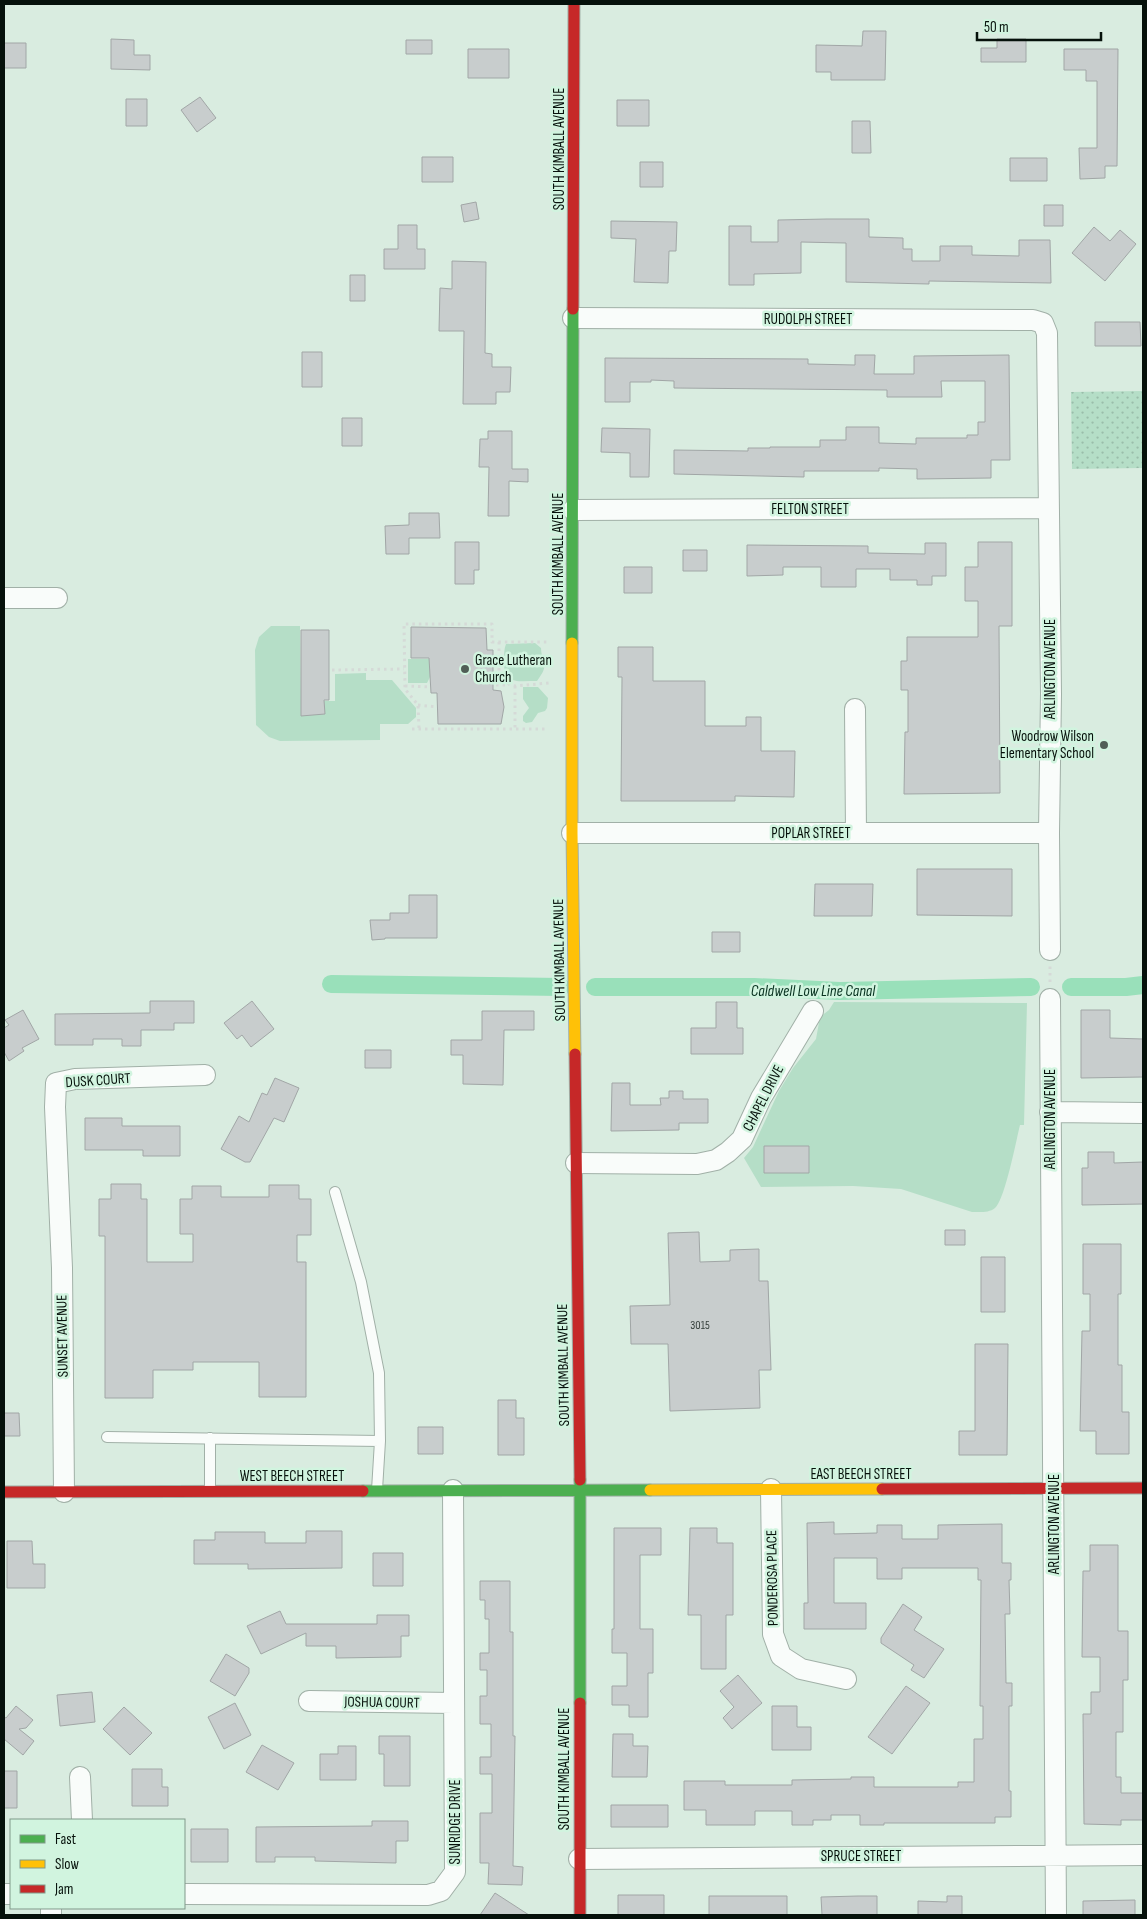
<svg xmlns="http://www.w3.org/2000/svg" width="1147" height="1919" viewBox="0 0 1147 1919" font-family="'Sofia Sans Condensed',sans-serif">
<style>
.grass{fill:#b5dec7}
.park{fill:url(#park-dots)}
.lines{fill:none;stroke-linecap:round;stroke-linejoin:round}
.canal{stroke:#99e0ba;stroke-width:18}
.building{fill:#c8cdcd;stroke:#a1a6a6}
.lane-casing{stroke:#a1b0a7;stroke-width:12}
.street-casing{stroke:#a1b0a7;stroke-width:22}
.fast-casing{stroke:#a1b0a7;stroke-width:13}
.slow-casing{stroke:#a1b0a7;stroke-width:13}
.jam-casing{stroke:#a1b0a7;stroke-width:13}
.path{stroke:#d5dad7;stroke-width:3;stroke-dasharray:2.5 4;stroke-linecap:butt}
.lane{stroke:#f9fcfa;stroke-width:10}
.street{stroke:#f9fcfa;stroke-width:20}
.fast{stroke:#4caf50;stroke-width:11}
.slow{stroke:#ffc107;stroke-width:11}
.jam{stroke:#c62828;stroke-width:11}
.poi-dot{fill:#505e56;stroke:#d1f4df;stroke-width:2}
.labels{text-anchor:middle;stroke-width:5;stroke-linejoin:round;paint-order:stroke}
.number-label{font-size:12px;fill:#36403c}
.street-label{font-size:15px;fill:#06110b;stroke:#d1f4df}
.poi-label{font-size:15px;fill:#06110b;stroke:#d1f4df;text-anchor:start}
.water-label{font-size:16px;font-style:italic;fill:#07311f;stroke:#d1f4df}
</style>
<defs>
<pattern id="park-dots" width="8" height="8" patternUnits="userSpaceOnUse" patternTransform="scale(1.25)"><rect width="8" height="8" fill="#b5dec7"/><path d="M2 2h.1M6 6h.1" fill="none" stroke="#9abdaa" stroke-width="1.8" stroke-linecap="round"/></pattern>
</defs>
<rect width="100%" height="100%" fill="#d9ece0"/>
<!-- grass -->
<path class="grass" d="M271,626H300L301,701H335V674L366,673V680H392L416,708V717L408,724H380V740L280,741L269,737L256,725L255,650L259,637Z
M535,643L541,648C542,667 550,663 537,681C518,681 503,685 504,660C504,654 504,649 506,644Z
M408,659H430L435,677H430L427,683H408Z
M523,687H538L548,698L547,708L545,711L538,713L532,722L526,723L523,721V716L529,708L523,699Z
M834,1002L1027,1003L1024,1125H1020C1016,1141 1005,1199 995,1208C989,1213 980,1212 972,1212L901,1189L853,1186L761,1187L744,1158L753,1147L779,1091L793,1068L816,1039L820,1017L829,1010Z"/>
<!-- park -->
<path class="park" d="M1143,391V468L1072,469L1071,392Z"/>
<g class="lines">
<!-- canal -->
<path class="canal" d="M331,984L561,987
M595,987H754L840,991L1031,987
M1071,987H1126L1143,985"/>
</g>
<!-- building -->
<path class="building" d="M863,31H886L885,80H831V72H816V45L862,46Z
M111,39L134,40V55H150V70L111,69Z
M997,39H1026V62H981V48H997Z
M406,40H432V54H406Z
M4,43H26V68H4Z
M468,49H509V78H468Z
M1064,49H1118L1117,166H1105V178L1080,179L1079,148H1097V81H1086V70H1064Z
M200,97L216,118L197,132L181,110Z
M126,99H147V126H126Z
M617,100H649V126H617Z
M852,121H870L871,153H852Z
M422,157H453V182H422Z
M1010,158H1047V181H1010Z
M640,162H663V187H640Z
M476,202L479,219L464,222L461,205Z
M1044,205H1063V226H1044Z
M827,219H869V237L903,238V249H912V261H940V246H972V255L1019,256V240H1050L1051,283L929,281V284L846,282V243L801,242V273L754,274V285H729V226H751V242H778V220Z
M611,221L677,222L676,251H669L668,283L634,282L636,239L611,238Z
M398,225H417V249H425V269H384V249H398Z
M1094,227L1110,241L1120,230L1136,244L1105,281L1072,253Z
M452,261L486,262L485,353L492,354V367H511L510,392H496V404H463L464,331H439L440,288L452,289Z
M350,275H365V301H350Z
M1095,322H1140L1141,346H1095Z
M302,352H322V387H302Z
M855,355H875L874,374H914V356L1009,355L1010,460H991V478L917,479V469L879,468V471H804V477L674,474V450L748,451V448H770V447H820V440H846V427H879V443L916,444V438H967V435H978V422H985V381H941L942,397H887V390L674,388V381L651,380V382H630V402H605V358L808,359V364L855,365Z
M342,418H362V446H342Z
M602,428L650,429L649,477H630V453L601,452Z
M488,431H512V469H528V482L509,481V516H488L489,467H479L480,439H488Z
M409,513H439L440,538H409V554H386L385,526L409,525Z
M455,542H479V570H474V584H455Z
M978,542H1012V626H999L1000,793L904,794L905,732H908V690H901V661H907V637H978V601H965V567H978Z
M925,543H946V576H932V585H917V580H890V569H856V587H821V567H783V575L747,576V545L868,546V553L925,554Z
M683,550H707V571H683Z
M624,567H652V593H624Z
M411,627L486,628L487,650H493V690L501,691L504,707L501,724H438L437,693H431L429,658H411Z
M301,630H329V700H324L325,714L301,716Z
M618,647H653V681H705V726H746V717H761V751H795L794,797L735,796V801H621L622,677H618Z
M917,869H1012V916L917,915Z
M815,884H873L872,916H814Z
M409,895H437V938H385V939L372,940L370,920H390V913H409Z
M712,932H740V952H712Z
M150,1001H194V1023H174V1030H141V1046H122V1039H93V1045H55V1014L150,1013Z
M252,1001L274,1029L251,1047L242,1035L237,1039L224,1023Z
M716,1002H737V1028H743V1054H691V1028H716Z
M23,1010L39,1039L22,1048L24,1051L9,1061L4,1052V1028L9,1025L5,1020Z
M1081,1010H1110V1038L1143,1039V1077L1081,1078Z
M482,1011H534V1030H504L503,1085L463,1084V1055H451V1040H482Z
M365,1050H391V1068H365Z
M275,1078L299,1088L284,1122L274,1118L250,1162H245L221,1149L239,1116L249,1122L262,1093L267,1095Z
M612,1083H630V1105H661L660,1098H669V1091H683V1099H708V1123H679V1130L611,1131Z
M85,1118H122V1126H180V1156H143V1150H85Z
M764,1146H809V1173H764Z
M1088,1152H1114V1163L1143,1162V1204L1082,1205V1168H1088Z
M111,1184H141V1199H147V1262H193V1234H180V1199H192V1186H221V1197H269V1185H299V1199H311V1235H297V1262H306V1397H259V1362H193V1370H153V1398H105V1236H99V1199H111Z
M945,1230H965V1245H945Z
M699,1232L700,1262L730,1261V1250L759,1249V1281H768L771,1370H759L760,1408L670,1411L668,1344H631L630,1306L670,1305L668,1233Z
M1083,1244H1121V1294H1118V1365H1122V1412H1129V1454H1096V1431H1080L1082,1331H1090V1294H1083Z
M981,1257H1005V1312H981Z
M975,1344H1008L1007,1455H959V1431H975Z
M498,1400H516V1418H524V1455H498Z
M4,1413H19L20,1436H4Z
M418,1427H443V1454H418Z
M834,1522V1534L877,1533V1525H902V1539H938V1525L1002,1524V1563H1011V1580H1009L1010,1614H1005L1006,1683H1012V1706H1009V1791H1011V1817H995V1823H884V1825H860V1815H831V1820H813V1825H792V1811H755V1825H706V1810H684V1781H725V1785H792V1780L851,1779V1777H874V1787H958V1782H974V1739H983V1706H980L981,1580H978V1568H902V1579H877V1558H834V1603H866V1629H804V1603H808L807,1523Z
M614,1528H661V1555H640V1629H653V1673H648V1717H629V1705H612V1686H627V1653H612V1629H614Z
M690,1528H717V1543H733V1615H726V1669H701V1615H688Z
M306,1531H342V1568L248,1569V1564H194V1540H215V1532H265V1543H306Z
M7,1541H32L33,1564H45V1588H7Z
M1090,1545H1118V1631H1128V1680H1123V1732H1116V1777H1121V1793H1143V1820H1121V1825L1084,1824L1083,1714H1091V1692H1100V1657H1082L1083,1571H1090Z
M373,1553H403V1586H373Z
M480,1581H510V1632H513V1736H515L513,1866L523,1867L522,1885L488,1884L489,1863H480V1813H492V1774H480V1757H491V1724H480V1696H487V1670H480V1653H489V1619H485V1600H480Z
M903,1604L922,1617L914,1630L944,1649L924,1678L911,1670L914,1665L881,1643V1638Z
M280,1611L286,1624H377V1615H409V1636H401V1657L336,1658V1646H306V1633L261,1654L247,1626Z
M226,1654L249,1668V1673L235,1696L210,1681Z
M738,1675L762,1703L732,1729L723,1718L734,1707L720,1691Z
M906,1686L930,1703L892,1754L868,1737Z
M92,1692L95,1722L60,1726L57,1695Z
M235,1703L251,1735L224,1749L208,1717Z
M16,1706L33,1720L26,1728L19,1729L34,1741L23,1755L4,1739V1717L6,1718Z
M772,1706H797V1727H811V1750H772Z
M124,1707L152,1733L130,1755L103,1729Z
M613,1734H633V1746H648L647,1777H612Z
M379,1736H410V1786H384V1754H379Z
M262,1745L294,1763L278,1790L246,1772Z
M338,1746H356V1780H320V1754H338Z
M132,1769H162V1787H168V1806H132Z
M4,1771H17V1808H4Z
M611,1805H668V1827H611Z
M372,1821H408V1841H396V1863L315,1861V1857H275V1862H256V1827L372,1826Z
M191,1829H228V1862H191Z
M495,1893L529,1915H480Z
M618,1895H664V1915H618Z
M709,1896H787V1915H709Z
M858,1896H877V1915H822L821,1897Z
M947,1896H962V1915H918V1901L947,1902Z
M1135,1900V1915H1083V1901Z"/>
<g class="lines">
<!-- lane casing -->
<g class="lane-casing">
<path id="lane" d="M335,1192L361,1282L379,1373L380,1441L377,1490
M107,1437L380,1441
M210,1438V1490"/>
</g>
<!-- street casing -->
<g class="street-casing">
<path id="street" d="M573,318L1033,320L1043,323L1047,333L1051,694L1049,833L1050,950
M573,510L1048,508
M4,598H57
M855,709L856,833
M572,833H1049
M1050,999L1056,1915
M1050,1112L1143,1113
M576,1163L697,1164L716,1160L728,1152L742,1139L761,1098L813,1011
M771,1489L773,1634L781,1656L801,1669L846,1679
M64,1492L62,1268L55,1107L56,1083L75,1079L205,1075
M309,1701L454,1703
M80,1777L82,1820
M579,1859L1143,1855
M4,1894H11
M184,1894L428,1895L441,1891L455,1872L453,1490
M51,1908V1915"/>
</g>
<!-- fast casing -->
<g class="fast-casing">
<path id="fast" d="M572,643L573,309
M580,1480V1703
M363,1491L650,1490"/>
</g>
<!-- slow casing -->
<g class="slow-casing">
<path id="slow" d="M572,643V833L575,1054
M650,1490L882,1489"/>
</g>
<!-- jam casing -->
<g class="jam-casing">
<path id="jam" d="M573,309L574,4
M575,1054L580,1480
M882,1489L1143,1488
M4,1492L363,1491
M580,1703V1915"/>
</g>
<!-- path -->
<path class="path" d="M499,642V676L510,685L515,686L549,683
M332,670L404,669
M496,685H509
M405,686L431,687
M515,686V729
M418,705L437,707
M419,728L418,705L405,689L404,624H492V642H550
M412,729H546
M1050,982V966"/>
<!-- lane -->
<use href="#lane" class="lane"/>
<!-- street -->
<use href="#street" class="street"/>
<!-- fast -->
<use href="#fast" class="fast"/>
<!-- slow -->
<use href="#slow" class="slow"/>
<!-- jam -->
<use href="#jam" class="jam"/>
</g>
<!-- markers -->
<g class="poi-dot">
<circle cx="465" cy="669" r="5"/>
<circle cx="1104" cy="745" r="5"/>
</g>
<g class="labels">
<!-- number labels -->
<g class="number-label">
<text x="700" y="1329">3015</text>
</g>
<!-- street labels -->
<g class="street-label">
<text transform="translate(559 149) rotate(-90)" y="5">SOUTH KIMBALL AVENUE</text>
<text x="808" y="324">RUDOLPH STREET</text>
<text x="810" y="514">FELTON STREET</text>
<text transform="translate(558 554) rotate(-90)" y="5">SOUTH KIMBALL AVENUE</text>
<text transform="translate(1050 669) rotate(-90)" y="5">ARLINGTON AVENUE</text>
<text x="811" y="838">POPLAR STREET</text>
<text transform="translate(559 960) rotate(-91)" y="5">SOUTH KIMBALL AVENUE</text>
<text transform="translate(98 1080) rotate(-4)" y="5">DUSK COURT</text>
<text transform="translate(763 1098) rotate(-63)" y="5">CHAPEL DRIVE</text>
<text transform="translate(1050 1119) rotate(-90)" y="5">ARLINGTON AVENUE</text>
<text transform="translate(62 1336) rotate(-91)" y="5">SUNSET AVENUE</text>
<text transform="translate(563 1365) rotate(-91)" y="5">SOUTH KIMBALL AVENUE</text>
<text x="861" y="1479">EAST BEECH STREET</text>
<text x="292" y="1481">WEST BEECH STREET</text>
<text transform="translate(1054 1524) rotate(-90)" y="5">ARLINGTON AVENUE</text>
<text transform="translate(772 1578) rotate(-91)" y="5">PONDEROSA PLACE</text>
<text transform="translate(382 1702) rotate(1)" y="5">JOSHUA COURT</text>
<text transform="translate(564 1769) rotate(-90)" y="5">SOUTH KIMBALL AVENUE</text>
<text transform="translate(455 1822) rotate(-90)" y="5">SUNRIDGE DRIVE</text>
<text x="861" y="1861">SPRUCE STREET</text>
</g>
<!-- poi labels -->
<g class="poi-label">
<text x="475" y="665">Grace Lutheran<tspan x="475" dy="17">Church</tspan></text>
<text x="1094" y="741" text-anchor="end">Woodrow Wilson<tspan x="1094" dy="17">Elementary School</tspan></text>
</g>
<!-- water labels -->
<g class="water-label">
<text x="813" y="996">Caldwell Low Line Canal</text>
</g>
</g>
<!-- border -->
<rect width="1147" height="1919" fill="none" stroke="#06110b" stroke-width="10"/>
<!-- legend -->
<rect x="10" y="1819" width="175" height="90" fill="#d1f4df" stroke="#80998a"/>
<rect x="20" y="1835" width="25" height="8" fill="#4caf50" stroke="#80998a"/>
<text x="55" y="1844" font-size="15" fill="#06110b">Fast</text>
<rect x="20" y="1860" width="25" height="8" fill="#ffc107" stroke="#80998a"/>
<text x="55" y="1869" font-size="15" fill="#06110b">Slow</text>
<rect x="20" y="1885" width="25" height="8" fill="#c62828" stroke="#80998a"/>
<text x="55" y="1894" font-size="15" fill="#06110b">Jam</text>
<!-- scale -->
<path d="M977 32v8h124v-8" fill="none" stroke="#06110b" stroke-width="2.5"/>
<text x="984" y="32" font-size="15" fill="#06110b" stroke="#d1f4df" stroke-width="4" paint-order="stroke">50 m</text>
</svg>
